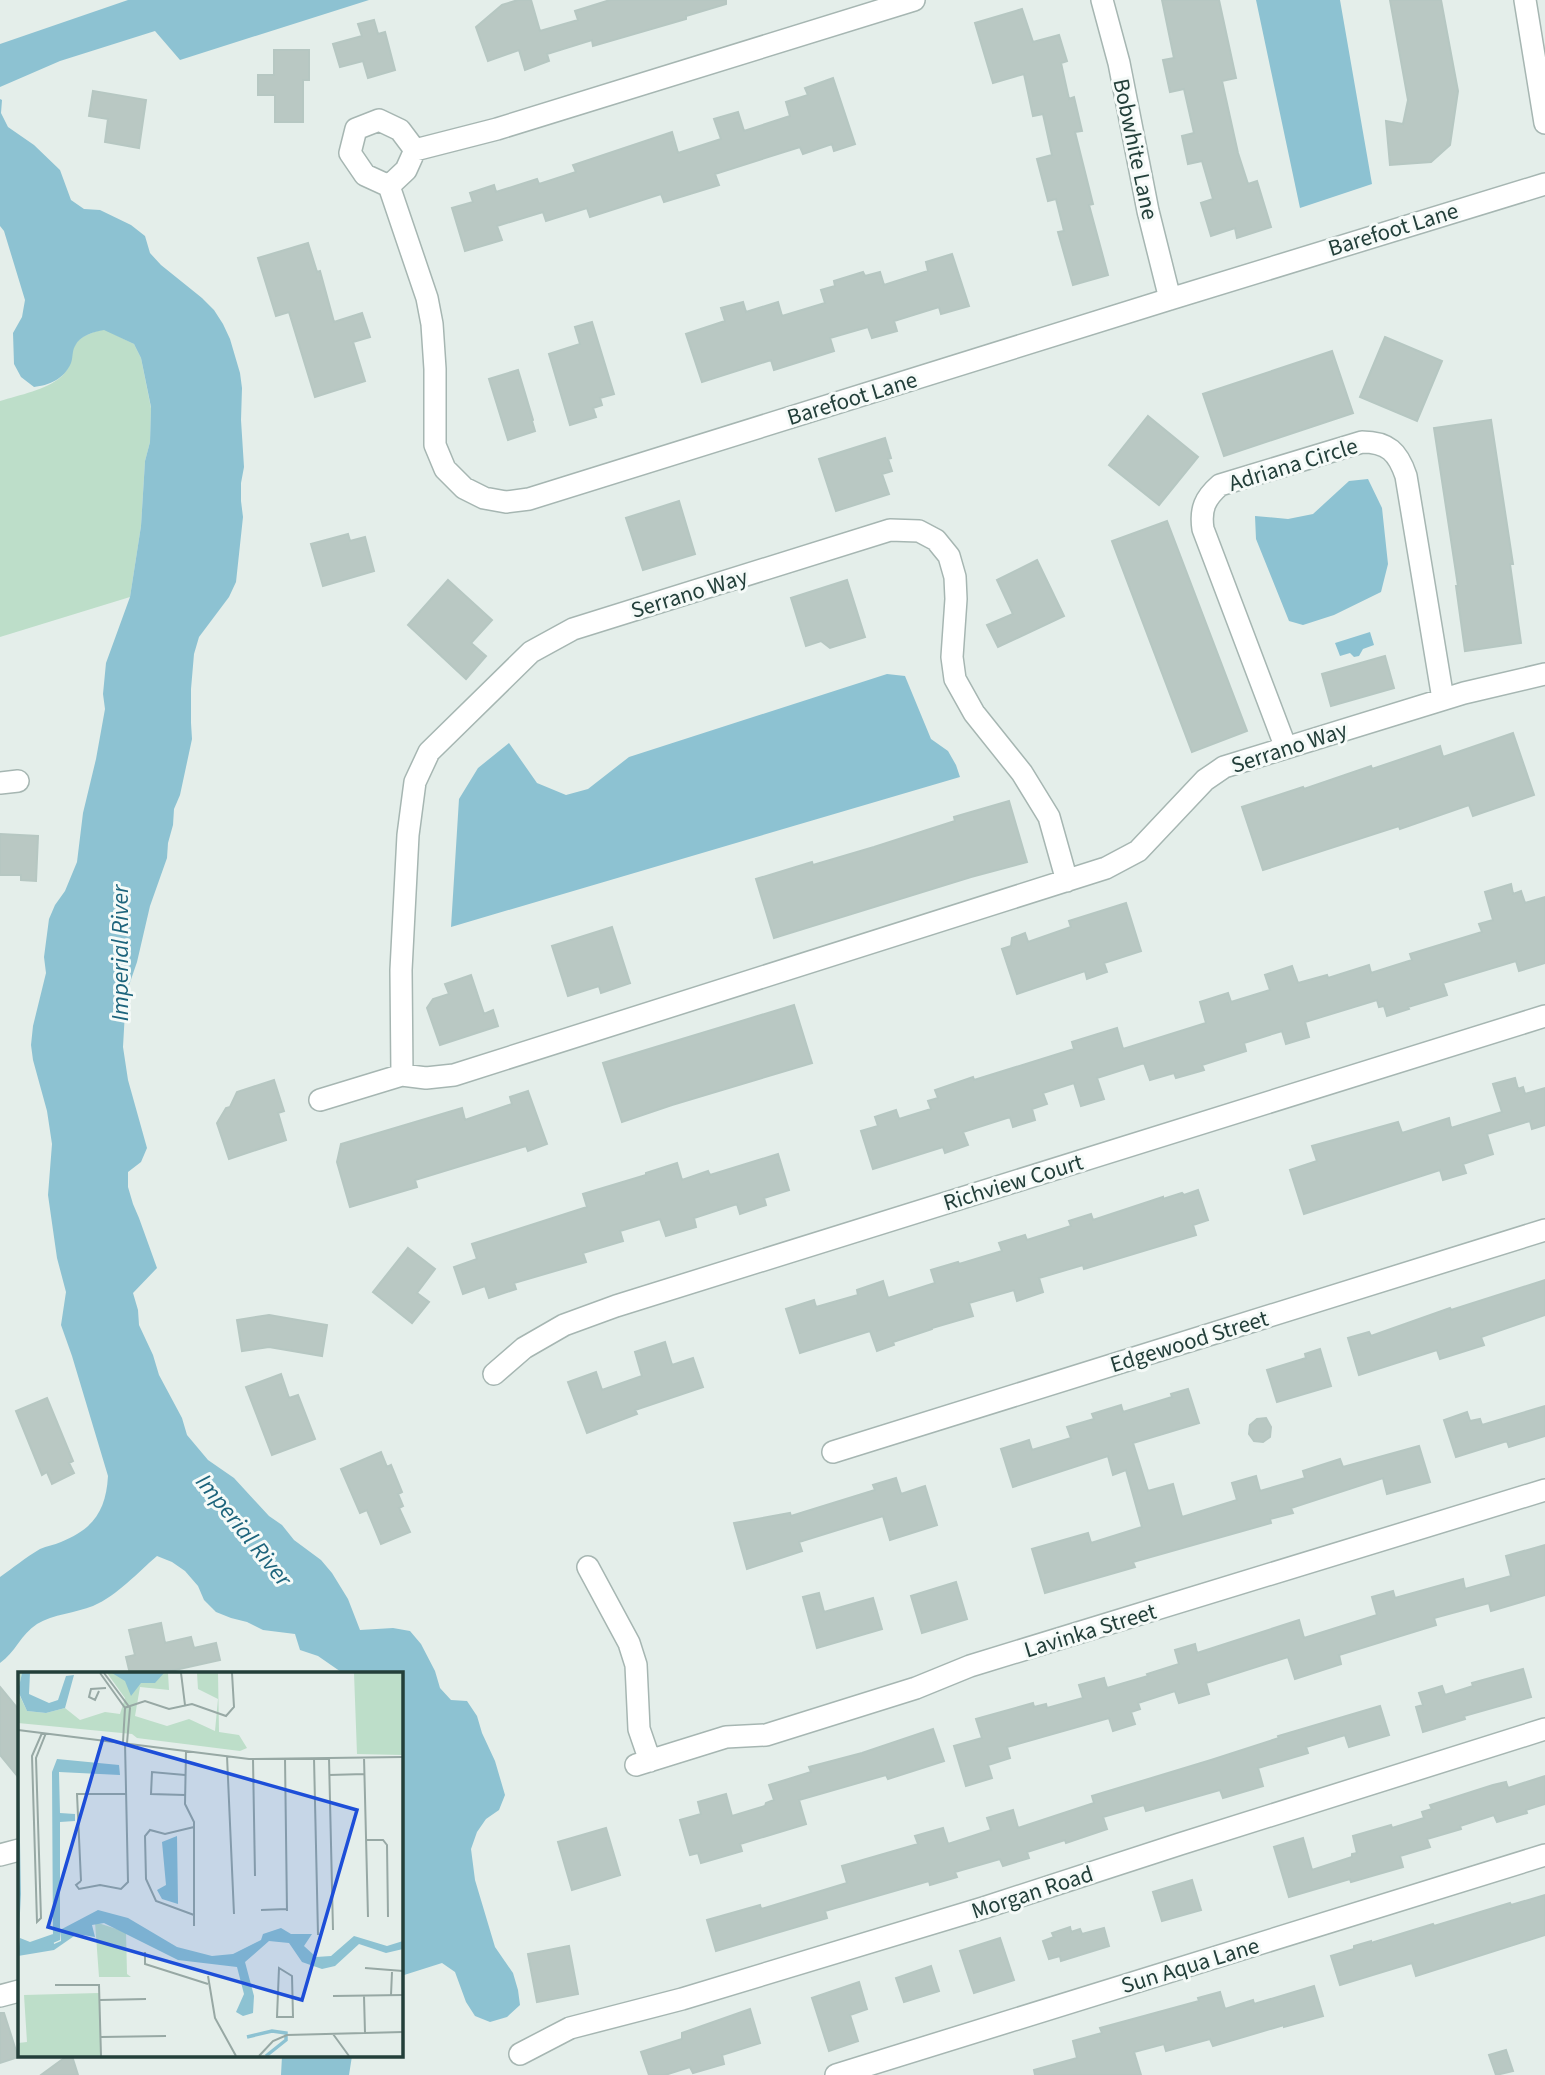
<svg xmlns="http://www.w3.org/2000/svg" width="1545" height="2075" viewBox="0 0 1545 2075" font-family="'Source Sans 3',sans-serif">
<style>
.green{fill:#bddec9}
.water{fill:#8dc2d2}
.building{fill:#b9c8c3;stroke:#b6c7c2;stroke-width:2}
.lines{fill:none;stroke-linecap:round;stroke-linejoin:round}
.minor-casing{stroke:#a6b6b2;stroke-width:24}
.tertiary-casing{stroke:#a6b6b2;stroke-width:24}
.minor{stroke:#fff;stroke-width:21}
.tertiary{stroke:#fff;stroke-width:21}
.labels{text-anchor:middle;stroke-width:6;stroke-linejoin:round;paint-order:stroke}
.street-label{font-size:23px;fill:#233f3a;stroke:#f5faf8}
.water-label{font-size:24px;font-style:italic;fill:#1d647c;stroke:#f5faf8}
.inset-river{fill:none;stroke:#8dc2d2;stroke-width:3.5}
.inset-road{fill:none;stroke:#97a8a4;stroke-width:2}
.view{fill:#1d4ed8;fill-opacity:0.15;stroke:#1d4ed8;stroke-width:3.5}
.inset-edge{fill:none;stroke:#233f3a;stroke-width:3.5}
</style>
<rect width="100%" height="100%" fill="#e4eeea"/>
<!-- green -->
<path class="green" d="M104,329L134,344L141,358L151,408L150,442L145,461L141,526L130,597L0,637V401C19,395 47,390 62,376C73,365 69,355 75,345C81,335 94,332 104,329Z"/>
<!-- water -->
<path class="water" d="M128,0H369L180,60L155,31L60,61L0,87V44Z
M1256,0H1340L1372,184L1300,208Z
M0,99L2,100L1,113L8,127L34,145L60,170L71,200L84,209L100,210L131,225L145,236L150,253L161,265L202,298L214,310L223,324L230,339L240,373L242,388L241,420L244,467L241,483V501L243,517L236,582L229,597L199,637L194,654L191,689V723L192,739L180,795L174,809L173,825L168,843L167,858L150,906L137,962L126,994L123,1047L128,1080L147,1148L141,1162L128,1172V1187L133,1204L139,1218L157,1268L133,1293L138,1310L139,1325L153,1355L159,1375L182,1418L187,1435L208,1460L234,1478L269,1516L282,1525L294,1540L321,1560L332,1573L348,1599L360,1630L393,1628L410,1631L421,1644L435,1671L440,1688L451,1700L467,1701L477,1716L482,1733L495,1761L505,1795L499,1810L486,1819L477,1832L471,1849L475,1880L495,1947L513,1973L518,1990L520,2005L507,2017L490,2022L475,2016L466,2002L455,1972L442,1963L401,1976V1674H344L318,1656L300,1650L295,1634L263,1630L247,1622L231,1618L216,1612L204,1600L198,1586L185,1571L172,1562L157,1556C137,1573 118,1595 93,1606C76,1613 53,1614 37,1624C21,1634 15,1653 0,1663V1577C13,1568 26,1557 40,1549C47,1546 54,1545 61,1542C93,1529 106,1511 108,1476L72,1356L61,1325L66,1292L57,1258L48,1195L52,1144L47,1111L33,1060L31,1045L33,1026L46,973L44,957L49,919L55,905L65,891L77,862L83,813L96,759L105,709L103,694L106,663L130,597L141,526L145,461L150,442L151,407L141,358L134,344L104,330C94,332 80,335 75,346C72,351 73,358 71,363C64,379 50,385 34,387L21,377L14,364L13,333L22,317L25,300L4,231L0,226Z
M1368,479L1382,508L1388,564L1381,592L1334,615L1303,625L1289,621L1256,539L1255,516L1288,519L1313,514L1349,481Z
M1370,632L1374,645L1363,649L1359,656L1354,657L1350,653L1340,656L1335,643Z
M887,674L905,676L931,739L948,751L956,765L960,777L451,927L459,799L478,768L509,743L537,783L566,795L588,789L629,757Z
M282,2056H352L349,2075H281Z"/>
<!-- building -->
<path class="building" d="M518,0H531L540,31L578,20L575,11L610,0H726V4L686,16V19L593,46L592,40L547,54L549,61L525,70L519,50L488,61L476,27L502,5Z
M1162,0H1219L1236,78L1222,81L1238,153L1248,184L1257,181L1271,227L1237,238L1235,228L1211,236L1201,203L1213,199L1202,161L1188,164L1182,136L1194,133L1184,89L1170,92L1163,60L1174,58Z
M1390,0H1441L1458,91L1450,145L1431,162L1390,165L1386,121L1403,124L1408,100Z
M1022,9L1033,42L1059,35L1067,61L1061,63L1069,99L1074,97L1082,131L1075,132L1093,204L1089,205L1108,275L1073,285L1058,232L1064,231L1056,199L1048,201L1037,159L1052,155L1043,114L1033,116L1024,74L993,83L975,23Z
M374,20L378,34L385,32L395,70L368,78L363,61L340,67L333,44L362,36L358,24Z
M274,50H309V80H303V122H275V95H258V75H274Z
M833,78L855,144L834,151L832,144L803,154L800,147L715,174L719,185L664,202L661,194L590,217L587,208L546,221L543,212L497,226L502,240L465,251L452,208L473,202L470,193L494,185L496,192L537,179L539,184L576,172L573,165L672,132L678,153L721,139L714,119L738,112L744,131L790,116L786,102L808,95L805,88Z
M93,91L146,100L139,148L105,142L108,119L89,116Z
M308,243L317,272L320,271L334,322L362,313L370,337L353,342L365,381L315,397L289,312L276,316L258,258Z
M952,254L969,306L941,314L939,307L894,321L897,331L872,338L868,327L830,338L834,351L774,370L771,360L702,382L686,334L725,321L721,308L743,302L746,312L778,302L782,316L825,303L821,290L835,286L834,281L863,272L865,276L880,272L884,285L928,271L926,262Z
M592,322L614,394L600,398L602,405L593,408L596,417L570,425L549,354L580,344L575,327Z
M1385,337L1442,361L1417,421L1360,397Z
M1332,351L1353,413L1224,456L1203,394Z
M518,370L533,420L532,421L535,431L508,440L489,379Z
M1148,416L1198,457L1159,505L1109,465Z
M1491,420L1513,564H1510L1521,643L1465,651L1456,586H1458L1434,428Z
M885,438L891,458L888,459L892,471L882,474L889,494L836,511L819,459Z
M679,501L695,554L643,570L626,518Z
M1167,521L1247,731L1192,752L1112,541Z
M348,534L350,541L365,537L374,571L323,586L311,544Z
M1037,560L1064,616L998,647L987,625L1013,614L997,580Z
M448,580L492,620L471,643L486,656L466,679L408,625Z
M847,580L865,637L830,648L821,641L806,646L791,598Z
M1385,656L1394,688L1331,706L1322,674Z
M1513,733L1534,795L1473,816L1469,805L1400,829L1399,826L1263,870L1242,807L1303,787L1304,789L1371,766L1372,769L1440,746L1443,757Z
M1009,801L1027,862L971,877L774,938L756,879L812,862L813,865L874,847L955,821L954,817Z
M0,834L38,836L36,881L21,880V875H0Z
M1511,884L1513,894L1521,891L1525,903L1545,897V963L1519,971L1516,961L1443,983L1447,995L1408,1007L1409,1009L1387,1016L1384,1006L1379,1007L1377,1000L1305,1022L1309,1037L1286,1044L1282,1031L1244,1043L1246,1051L1202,1065L1204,1070L1176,1078L1174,1073L1150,1080L1144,1063L1097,1078L1104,1099L1081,1106L1074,1083L1043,1093L1047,1104L1032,1109L1035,1120L1013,1127L1010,1117L963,1132L968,1145L945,1153L943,1147L873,1169L861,1131L878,1126L875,1117L896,1110L899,1119L931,1109L928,1101L938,1098L935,1090L973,1077L974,1080L1074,1049L1072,1042L1117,1028L1123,1049L1206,1023L1200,1002L1228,993L1231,1002L1270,990L1265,975L1292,966L1298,983L1327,975L1328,978L1369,965L1371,973L1412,960L1410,954L1482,932L1479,924L1493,920L1485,892Z
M1126,903L1141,951L1104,963L1107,972L1087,979L1085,971L1017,994L1002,949L1011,946L1012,938L1025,933L1028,942L1071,927L1069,921Z
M612,927L630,983L601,993L599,986L568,996L552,946Z
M471,975L484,1014L493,1010L498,1026L440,1045L427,1008L433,999L449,994L445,984Z
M794,1005L812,1063L672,1105L622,1122L603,1063Z
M1515,1078L1518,1089L1523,1087L1525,1094L1545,1088V1125L1532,1129L1530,1121L1487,1134L1493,1154L1463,1164L1466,1173L1443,1180L1440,1170L1304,1214L1290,1170L1317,1161L1312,1146L1398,1122L1402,1133L1449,1118L1451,1128L1502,1112L1493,1084Z
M274,1080L284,1111L278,1113L286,1140L229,1159L217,1123L226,1108L230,1107L237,1092Z
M528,1091L547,1144L528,1151L526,1146L415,1180L417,1187L350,1207L337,1162L341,1144L462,1108L465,1120L512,1104L510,1097Z
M778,1154L789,1190L764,1198L766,1205L740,1214L737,1204L694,1218L696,1227L666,1236L660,1219L620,1231L623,1241L583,1253L586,1262L514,1283L516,1289L489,1298L485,1286L463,1294L454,1267L477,1259L472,1244L587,1207L583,1194L646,1175V1173L677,1163L682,1180L708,1171L710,1175Z
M1198,1190L1208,1220L1193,1225L1196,1235L1084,1269L1083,1265L1039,1278L1043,1292L1017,1301L1014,1290L969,1303L973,1316L932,1328V1329L893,1342L894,1345L877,1351L870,1331L800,1353L786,1309L814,1300L816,1307L858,1295L857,1290L883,1281L888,1298L935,1283L931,1270L958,1262L959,1264L1002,1251L999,1243L1025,1235L1027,1240L1071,1226L1069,1221L1091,1214L1093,1220L1163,1197V1199L1182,1193L1184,1195Z
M408,1248L435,1269L417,1293L429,1302L412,1323L373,1292Z
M1545,1280V1315L1481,1337L1484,1345L1440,1359L1437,1350L1359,1375L1348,1338L1369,1332L1371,1336L1450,1308L1451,1310Z
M269,1315L327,1325L322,1356L269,1347L242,1351L237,1320Z
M665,1342L672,1365L693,1358L703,1387L635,1410L637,1414L587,1433L568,1382L596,1372L602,1390L642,1376L635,1352Z
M1320,1349L1331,1386L1277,1402L1267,1370L1306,1358L1305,1354Z
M281,1374L289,1398L298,1395L315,1439L272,1455L246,1387Z
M1188,1389L1199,1423L1133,1443L1148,1491L1173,1484L1182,1517L1237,1500L1232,1483L1256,1476L1260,1491L1305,1478L1303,1471L1340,1459L1343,1467L1419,1446L1430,1482L1387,1494L1383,1478L1291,1508L1293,1513L1270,1519L1271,1523L1133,1562L1135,1567L1045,1593L1032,1549L1088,1533L1091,1543L1142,1527L1126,1470L1113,1475L1108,1456L1013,1487L1001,1449L1029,1440L1032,1450L1071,1438L1067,1427L1094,1419L1092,1414L1121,1405L1123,1412L1172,1397L1171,1394Z
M47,1398L73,1461L69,1463L74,1473L52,1484L47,1472L42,1475L16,1411Z
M1545,1406V1436L1509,1447L1507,1441L1456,1457L1444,1420L1467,1412L1470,1421L1480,1419L1482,1425Z
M1266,1418L1271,1427L1270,1437L1263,1442L1254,1441L1249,1434L1250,1425L1257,1419Z
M381,1452L387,1467L391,1465L402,1492L398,1494L403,1506L399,1508L410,1532L381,1544L367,1510L360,1513L341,1469Z
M896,1478L901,1494L925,1486L937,1525L890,1540L883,1516L799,1542L802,1551L747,1569L734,1523L790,1513L791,1516L875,1490L873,1485Z
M1545,1545V1595L1491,1611L1489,1603L1434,1618L1436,1625L1339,1655L1341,1664L1295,1679L1288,1657L1206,1683L1209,1694L1179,1703L1175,1691L1138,1703L1140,1709L1131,1712L1135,1724L1113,1731L1109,1718L1007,1747L1010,1758L988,1765L992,1778L966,1786L954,1746L982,1738L976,1719L1033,1703L1034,1707L1046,1704L1047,1708L1083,1698L1079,1685L1104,1678L1107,1688L1148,1676L1147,1674L1179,1664L1175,1650L1195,1644L1197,1653L1299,1620L1304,1638L1377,1615L1372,1597L1393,1591L1395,1598L1463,1579L1465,1589L1511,1576L1506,1556Z
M956,1582L967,1619L922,1633L911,1596Z
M819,1593L824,1612L873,1598L882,1629L817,1648L803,1597Z
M161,1623L165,1643L191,1637L194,1648L216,1643L220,1660L157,1674H130L126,1657L135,1655L129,1630Z
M1523,1669L1531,1697L1464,1716L1465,1719L1423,1732L1416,1707L1423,1705L1419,1693L1442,1686L1445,1695L1473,1686L1472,1683Z
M0,1687L19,1710V1778L0,1755Z
M1380,1706L1389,1735L1349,1747L1345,1735L1306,1747L1308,1753L1258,1768L1263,1786L1223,1798L1220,1790L1146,1811L1144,1805L1103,1817L1107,1829L1066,1843L1065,1840L1027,1852L1029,1858L1003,1866L1000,1859L955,1872L957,1877L930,1885L929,1881L825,1911L827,1918L716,1951L707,1920L760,1905L761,1909L847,1883L842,1866L918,1844L915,1836L943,1828L948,1844L991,1830L987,1818L1013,1810L1018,1828L1094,1803L1092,1796L1211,1760L1279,1738L1278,1736Z
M933,1729L944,1761L888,1779L886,1775L799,1800L806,1824L740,1844L742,1851L701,1863L698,1853L690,1855L680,1820L701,1814L698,1802L726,1794L732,1816L765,1806L766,1803L774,1800L769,1785L811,1772L809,1767L862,1753Z
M1545,1776V1804L1526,1810L1527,1813L1497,1822L1494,1815L1460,1826L1461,1829L1427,1839L1430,1847L1400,1856L1403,1867L1351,1882L1350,1879L1289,1897L1274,1847L1303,1838L1312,1870L1352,1857V1854L1357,1853L1353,1836L1391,1825L1392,1828L1424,1818L1422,1812L1432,1809L1430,1805L1493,1785L1506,1782L1508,1788Z
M606,1828L620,1875L572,1890L558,1842Z
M1192,1880L1201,1910L1162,1921L1153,1892Z
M1545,1895V1935L1416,1976L1412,1963L1340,1985L1331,1956L1354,1949V1946L1371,1941V1943L1433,1924L1434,1926L1510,1903L1511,1905Z
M1070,1927L1071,1932L1080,1929L1082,1934L1104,1928L1109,1946L1061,1961L1060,1956L1049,1959L1043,1941L1054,1937L1052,1933Z
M1000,1938L1014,1980L974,1993L960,1951Z
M569,1946L578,1994L537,2002L528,1954Z
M931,1966L939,1991L904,2002L896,1978Z
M859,1982L867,2009L850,2015L858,2041L829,2051L812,1998Z
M1314,1986L1323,2016L1284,2027V2025L1213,2046L1210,2039L1166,2051L1164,2044L1134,2052L1141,2075H1035L1034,2070L1077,2058L1073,2041L1102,2033L1100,2028L1199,2001L1198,1998L1220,1992L1225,2009L1253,2000L1254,2004Z
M750,2009L760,2043L722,2055L724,2064L693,2073L690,2067L665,2075H649L641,2052L682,2039V2033Z
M0,2013H4L18,2057L0,2063Z
M1506,2050L1513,2071L1496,2075L1489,2055Z
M67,2056H72L78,2075H41Z"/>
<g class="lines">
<!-- minor casing -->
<g class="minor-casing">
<path id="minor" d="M1102,0L1119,63L1148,211L1170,299
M415,150L400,130L379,120L356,129L350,153L365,175L389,186L427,298L432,324L435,369V445L445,469L464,488L484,498L506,502L529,499L1170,299L1545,184
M389,186L406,170L415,150L497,129L914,0
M1286,748L1203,529C1200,509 1205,498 1220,485L1362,442C1388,442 1398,452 1406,476L1443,699
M0,783L18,781
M402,1075L401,970L408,835L415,782L429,752L531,652L573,629L890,530L919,531L936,540L949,556L955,577L956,599L952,657L955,679L974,713L1022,773L1049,817L1067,881
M320,1100L402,1075L426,1078L454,1075L1106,868L1138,851L1205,780L1224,767L1464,693L1545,674
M494,1374L524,1348L564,1325L616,1306L1545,1016
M833,1452L1545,1230
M588,1567L629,1643L636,1665L639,1729L650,1761
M636,1765L726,1737L766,1735L916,1688L970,1666L1545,1490
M0,1855L19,1850
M0,1996L19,1991
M520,2054L570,2028L682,1999L983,1908L1180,1844L1545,1729
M836,2075L1545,1855"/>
</g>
<!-- tertiary casing -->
<g class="tertiary-casing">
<path id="tertiary" d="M1525,0L1545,123"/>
</g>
<!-- minor -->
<use href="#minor" class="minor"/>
<!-- tertiary -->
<use href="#tertiary" class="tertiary"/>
</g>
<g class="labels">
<!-- street labels -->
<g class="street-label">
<text transform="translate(1136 149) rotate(78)" y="8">Bobwhite Lane</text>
<text transform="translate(1393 229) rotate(-17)" y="8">Barefoot Lane</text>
<text transform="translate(852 398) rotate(-17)" y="8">Barefoot Lane</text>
<text transform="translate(1293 464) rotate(-17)" y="8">Adriana Circle</text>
<text transform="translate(689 593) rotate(-17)" y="8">Serrano Way</text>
<text transform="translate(1289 747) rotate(-18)" y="8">Serrano Way</text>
<text transform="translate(1013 1182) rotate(-17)" y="8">Richview Court</text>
<text transform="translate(1189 1341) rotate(-17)" y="8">Edgewood Street</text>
<text transform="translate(1090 1630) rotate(-17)" y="8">Lavinka Street</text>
<text transform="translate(1032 1892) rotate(-18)" y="8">Morgan Road</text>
<text transform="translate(1190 1965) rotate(-17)" y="8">Sun Aqua Lane</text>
</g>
<!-- water labels -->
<g class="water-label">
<text transform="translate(120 953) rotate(-90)" y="8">Imperial River</text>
<text transform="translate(244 1530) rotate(51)" y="8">Imperial River</text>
</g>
</g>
<!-- overview -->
<g transform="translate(18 1672)">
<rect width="385" height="385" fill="#e4eeea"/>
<path d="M0,1H4L0,20L9,39L28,41L47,36L62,48L87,40L102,42L107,26L89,1H150L151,18L122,15L117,44L149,54L171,47L197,59L200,27L180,17L179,1H200L201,60L221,63L229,76L222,79L119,66L114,62L0,51ZM336,1H384V83L339,82ZM77,250L108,260L109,302L113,305H81ZM81,321L83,384H0V371L9,370L6,323Z" fill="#bddec9"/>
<path d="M4,1H12L11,22L31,31L40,28L48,4L56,3L47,36L28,41L9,39L0,19ZM94,1H146L137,11H123L113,24L107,9ZM0,66L3,222L0,278ZM39,87L101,93L102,103L41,100L42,141L57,142V149L42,150V268L35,271L34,100ZM159,164L160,232L144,227L139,218L148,213L144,170ZM80,238L110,246L159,275L194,284L215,282L243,268L245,262L263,256L273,262H294L286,274L298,285L313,284L336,264L369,274L385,269V277L368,281L341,272L317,294L304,297L284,290L271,271L251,269L227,290L236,324L235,341L225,344L218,340L226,322L219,295L160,288L86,251L74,253L77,265L59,262L36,278L0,284L2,266L12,270L35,262L36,272L43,269L42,258Z" fill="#8dc2d2"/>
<path class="inset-river" d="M229,365L254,359L268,361V368L248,384"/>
<path class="inset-road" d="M82,1L107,36L105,70M86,1L112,36L109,71M163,1L167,33M81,19L77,28L71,25L73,17L88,16M106,36L127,29L151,37L174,32L208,44L216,35L214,1M0,58L231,87L385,85M24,61L14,84L19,250L23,246L18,86L28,61M168,79L167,132L176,150V254M209,84L216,242M346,85L350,245M267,86L269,239M296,86L300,263M311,86L315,258M235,87L237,204M167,103L134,100L133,122L167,123M311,103L347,102M176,155L147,162L132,158L127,164L128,207L138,229L176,243M348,168H365L369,173L370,245M63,209L58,213L61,217L82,213L103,217L110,210L107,71M63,209L59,122H108M243,238L269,237M127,280V292L190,312M261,296L274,304L275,345H259ZM347,296L385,299M190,304L197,346L218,384M37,313H81L83,384M373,323L374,300M315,324L385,323M346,324L347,361M82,328L128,327M315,362L331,384M83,365L148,364M241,384L255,369L269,363L385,360"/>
<path class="view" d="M85,66L339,138L284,328L30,255Z"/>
<rect width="385" height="385" class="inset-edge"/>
</g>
</svg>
